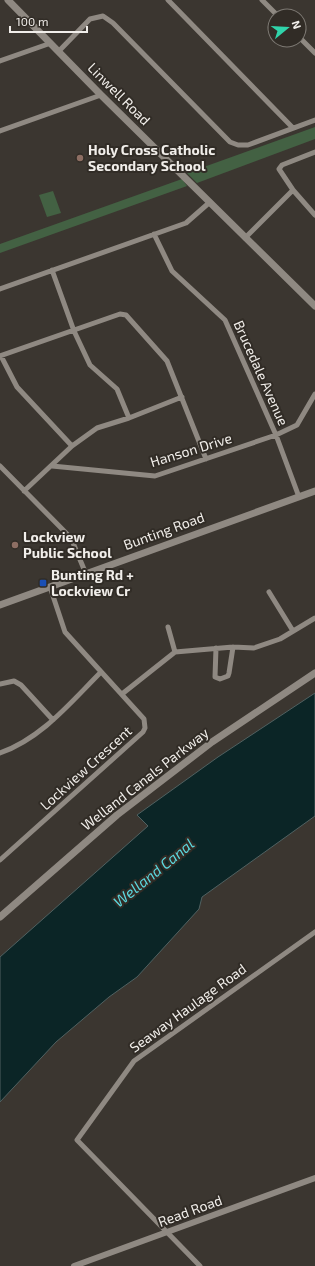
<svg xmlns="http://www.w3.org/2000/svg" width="315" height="1266" viewBox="0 0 315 1266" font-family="'Exo 2',sans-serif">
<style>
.green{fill:#436143}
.water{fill:#0b2526;stroke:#506161}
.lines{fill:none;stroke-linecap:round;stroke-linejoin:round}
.minor{stroke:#8f8982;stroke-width:5}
.tertiary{stroke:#8f8982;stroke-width:6}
.secondary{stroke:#8f8982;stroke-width:7}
.education-dot{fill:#8d6e63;stroke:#312c26;stroke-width:1.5}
.transit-dot{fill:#1a4fb4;stroke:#312c26;stroke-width:1.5}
.labels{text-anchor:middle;stroke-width:4;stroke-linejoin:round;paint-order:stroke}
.street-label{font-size:14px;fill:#f1eeea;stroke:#312c26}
.poi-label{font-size:14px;font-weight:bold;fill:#f1eeea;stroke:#312c26;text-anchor:start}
.water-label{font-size:15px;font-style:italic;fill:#5cd8df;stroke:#312c26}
</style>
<rect width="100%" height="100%" fill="#3b3630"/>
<!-- green -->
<path class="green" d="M315,127V139L197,183L187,173Z
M182,179L187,186L0,253V244Z
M53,191L61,213L47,217L39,195Z"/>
<!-- water -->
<path class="water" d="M315,693V816L202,897L199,909L137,977L109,997L56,1042L0,1102V957L148,826L137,815L218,757Z"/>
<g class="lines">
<!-- minor -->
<path class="minor" d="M168,0L293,128
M262,0L278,16
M299,37L315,53
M59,51L90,19L103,16L113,23L230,142L238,145H248L315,120
M0,61L51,43
M0,131L101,95
M315,152L282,165L279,169L293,190L315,215
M154,234L172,271L225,320L276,435L299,497
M245,238L293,190
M52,270L74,331L90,365L117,389L129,418
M0,289L186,223L210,202
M0,356L120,314L126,315L167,361L206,459
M1,356L17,387L72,446
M0,466L71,538L86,574
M52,466L155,476L276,435L297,425L315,394
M24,491L72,446L97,428L129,418L182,397
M269,592L293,631
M168,627L175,652
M216,648L215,677L220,679L228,676L229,673L233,647
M0,684L14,681L21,685L53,720
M122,694L175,652L233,647L254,648L280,639L315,618
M0,753C42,738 70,703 101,672
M0,860L143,732L145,728L144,719L65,632L50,587
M200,1266L77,1140L134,1061L315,932"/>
<!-- tertiary -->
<path class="tertiary" d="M74,1266L315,1178"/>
<!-- secondary -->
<path class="secondary" d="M8,0L101,95L315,306
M0,605L315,491
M0,917L117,815L212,742L315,673"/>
</g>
<!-- markers -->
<g class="education-dot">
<circle cx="80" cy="158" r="4"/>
<circle cx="15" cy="545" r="4"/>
</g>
<rect class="transit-dot" x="39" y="579" width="8" height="8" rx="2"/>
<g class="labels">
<!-- street labels -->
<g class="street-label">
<text transform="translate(119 94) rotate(45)" y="5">Linwell Road</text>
<text transform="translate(261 373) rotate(66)" y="5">Brucedale Avenue</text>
<text transform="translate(191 450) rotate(-17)" y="5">Hanson Drive</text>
<text transform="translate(164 531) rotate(-20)" y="5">Bunting Road</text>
<text transform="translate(86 768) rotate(-42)" y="5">Lockview Crescent</text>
<text transform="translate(145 779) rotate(-38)" y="5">Welland Canals Parkway</text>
<text transform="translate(188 1008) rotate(-36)" y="5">Seaway Haulage Road</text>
<text transform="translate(190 1211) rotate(-20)" y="5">Read Road</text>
</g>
<!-- poi labels -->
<g class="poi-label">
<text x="88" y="155">Holy Cross Catholic<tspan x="88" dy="16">Secondary School</tspan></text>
<text x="23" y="542">Lockview<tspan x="23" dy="16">Public School</tspan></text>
<text x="51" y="580">Bunting Rd +<tspan x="51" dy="16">Lockview Cr</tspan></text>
</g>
<!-- water labels -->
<g class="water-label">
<text transform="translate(154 873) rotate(-39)" y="5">Welland Canal</text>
</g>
</g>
<!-- north arrow -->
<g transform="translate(287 28) rotate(72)"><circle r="19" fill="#312c26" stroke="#7e7a74"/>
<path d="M0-3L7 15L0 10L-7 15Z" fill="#30d4aa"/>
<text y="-6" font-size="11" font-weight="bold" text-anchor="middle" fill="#f1eeea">N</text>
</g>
<!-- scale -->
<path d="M10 26v6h77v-6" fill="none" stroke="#f1eeea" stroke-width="2"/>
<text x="16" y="26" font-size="12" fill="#f1eeea" stroke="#312c26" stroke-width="3" paint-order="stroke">100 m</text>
</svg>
